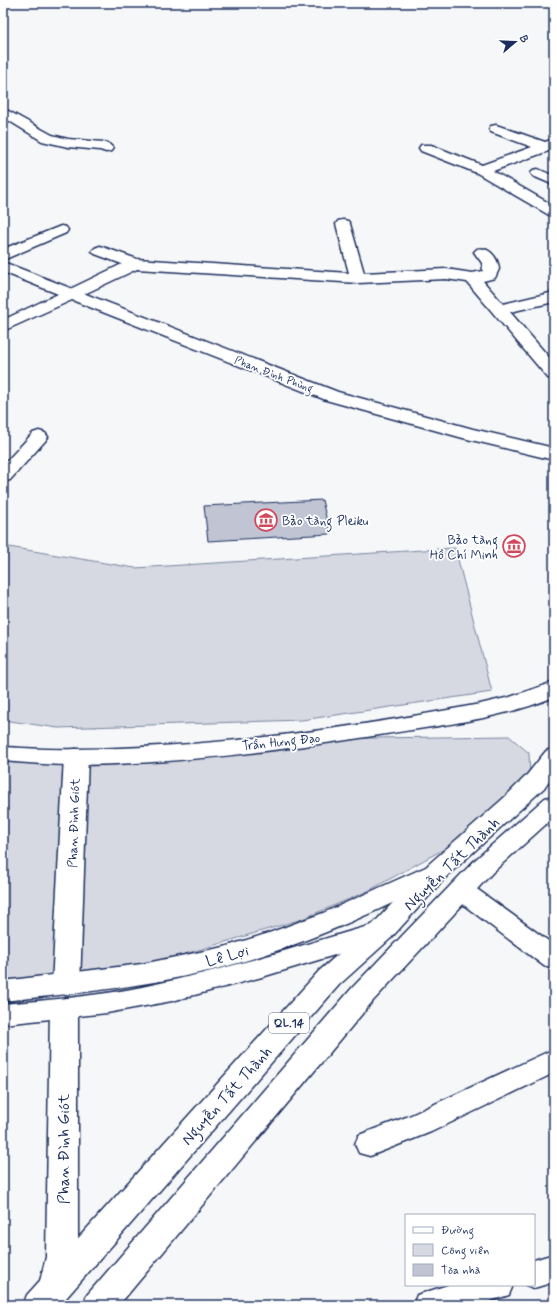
<svg xmlns="http://www.w3.org/2000/svg" width="557" height="1308" viewBox="0 0 557 1308" font-family="Mynerve,sans-serif">
<style>
.green{fill:#d6d9e2;stroke:#7884a0}
.building{fill:#c0c4d3;stroke:#1b2f5e}
.lines{fill:none;stroke-linecap:round;stroke-linejoin:round}
.street-casing{stroke:#1b2f5e;stroke-width:3}
.secondary-casing{stroke:#1b2f5e;stroke-width:3}
.primary-casing{stroke:#1b2f5e;stroke-width:3}
.street{fill:#fff;fill-rule:evenodd}
.secondary{fill:#fff;fill-rule:evenodd}
.primary{fill:#fff;fill-rule:evenodd}
.labels{text-anchor:middle;stroke-width:3.5;stroke-linejoin:round;paint-order:stroke}
.far-street-label{font-size:11px;fill:#1b2f5e;stroke:#fff}
.shield{fill:#fff;stroke:#5f6d8e;stroke-width:1}
.shield-label{font-size:12px;font-weight:bold;fill:#1b2f5e}
.poi-label{font-size:13px;fill:#1b2f5e;stroke:#fff;text-anchor:start}
.street-label{font-size:13px;fill:#1b2f5e;stroke:#fff}
.near-street-label{font-size:16px;fill:#1b2f5e;stroke:#fff}
</style>
<rect width="100%" height="100%" fill="#f6f7f9"/>
<filter id="ink" filterUnits="userSpaceOnUse"><feTurbulence type="fractalNoise" baseFrequency=".025" numOctaves="2"/><feDisplacementMap in="SourceGraphic" scale="8" xChannelSelector="R" yChannelSelector="G"/><feConvolveMatrix kernelMatrix="1 2 1 2 8 2 1 2 1" color-interpolation-filters="sRGB"/></filter>
<g filter="url(#ink)">
<!-- green -->
<path class="green" d="M3,546L135,568L455,548L492,692L302,720L58,728L3,720Z
M509,736L529,753L530,777L455,843L368,891L302,919L145,966L3,990V754L76,757L306,739Z"/>
<!-- building -->
<path class="building" d="M322,500L330,534L208,541L204,506Z"/>
<g class="lines">
<!-- street casing -->
<g class="street-casing">
<path id="street" d="M3,108L52,135L68,139L103,142L108,143L113,148L111,151L106,152L100,150L68,147L42,141L3,117Z
M496,125L545,142L554,139V148L551,150L493,171L554,206V216L549,215L477,173L421,151L419,148L421,145H431L482,165L532,147L491,132L489,129L491,126Z
M538,169L554,176V185L533,176L531,173L533,170Z
M343,220L348,221L350,224L364,273L446,269L472,273L483,271L482,263L474,252L477,249C488,246 498,257 499,269L495,278L483,281L503,304L554,292V302L510,312L554,363V379L548,378L467,282L446,279L358,283L137,269L78,297L72,299L66,297L64,294L66,291L122,264L95,254L92,251L95,248L100,246L137,259L349,273L336,224L338,221Z
M61,226L66,227L68,230L66,233L3,260V249Z
M39,431L45,433L48,437L45,441L10,480L3,482V465L33,433Z
M76,749L84,752L88,757L80,985L76,992L66,995L56,992L52,985L64,757L68,752Z
M461,881L470,884L554,945V969L544,966L452,896L448,890L452,884Z
M64,999L74,1002L78,1009V1257L71,1285L67,1295L55,1299L43,1295L39,1285L46,1257L50,1009L54,1002Z
M554,1049V1073L431,1132L370,1156L359,1153L355,1144L359,1135L409,1116Z"/>
</g>
<!-- secondary casing -->
<g class="secondary-casing">
<path id="secondary" d="M3,262L338,392L473,429L554,448V460L463,438L326,400L72,300L3,331V320L58,294L3,272Z
M554,682V697C501,719 442,725 386,734C283,750 179,764 76,765C51,765 27,763 3,761V747C27,748 51,750 75,749C210,748 349,729 480,704L510,697Z
M437,862L446,865L450,871L446,877C374,913 302,946 224,967C152,986 77,993 3,1001V981L142,964L224,947L269,933L323,913Z
M382,922L391,924L395,931L391,938L262,977L172,1001L107,1013L3,1024V1004C49,1000 96,996 142,987C223,971 302,945 382,922Z
M554,1254V1282L534,1288L526,1285H534V1260Z
M448,1285H513L509,1295L477,1305H413L417,1295Z"/>
</g>
<!-- primary casing -->
<g class="primary-casing">
<path id="primary" d="M554,748V773L544,788L447,876L391,938L339,985L60,1305H23L27,1295L319,971L373,924L429,864L506,796L526,776L546,751Z
M554,796V817L493,872L372,1002L119,1305H83L87,1295L352,988L475,860L545,798Z"/>
</g>
<!-- street -->
<use href="#street" class="street"/>
<!-- secondary -->
<use href="#secondary" class="secondary"/>
<!-- primary -->
<use href="#primary" class="primary"/>
</g>
</g>
<!-- icons -->
<defs>
<g id="museum-ring" transform="scale(1.15)"><circle r="9.5" fill="#fff" stroke="#d1495b" stroke-width="1.5"/><path d="M0-6L6-3V-2H-6V-3ZM-5-1h2V3h-2ZM-1-1h2V3h-2ZM3-1h2V3H3ZM-6 4H6V6H-6Z" fill="#d1495b"/></g>
</defs>
<g fill-rule="evenodd">
<use href="#museum-ring" x="266" y="520"/>
<use href="#museum-ring" x="514" y="546"/>
</g>
<g class="labels">
<!-- far-street labels -->
<g class="far-street-label">
<text transform="translate(274 374) rotate(21)" y="4">Phan Đình Phùng</text>
</g>
<!-- shield labels -->
<rect class="shield" x="269" y="1013" width="40" height="20" rx="3"/>
<g class="shield-label">
<text x="289" y="1027">QL.14</text>
</g>
<!-- poi labels -->
<g class="poi-label">
<text x="282" y="525">Bảo tàng Pleiku</text>
<text x="498" y="544" text-anchor="end">Bảo tàng<tspan x="498" dy="15">Hồ Chí Minh</tspan></text>
</g>
<!-- street labels -->
<g class="street-label">
<text transform="translate(281 741) rotate(-6)" y="5">Trần Hưng Đạo</text>
<text transform="translate(73 823) rotate(-88)" y="5">Phan Đình Giót</text>
</g>
<!-- near-street labels -->
<g class="near-street-label">
<text transform="translate(451 863) rotate(-44)" y="6">Nguyễn Tất Thành</text>
<text transform="translate(227 955) rotate(-16)" y="6">Lê Lợi</text>
<text transform="translate(226 1095) rotate(-48)" y="6">Nguyễn Tất Thành</text>
<text transform="translate(63 1149) rotate(-90)" y="6">Phan Đình Giót</text>
</g>
</g>
<!-- margin -->
<rect width="557" height="1308" fill="none" stroke="#fff" stroke-width="16"/>
<rect x="8" y="8" width="541" height="1292" fill="none" stroke="#1b2f5e" stroke-width="1.5" filter="url(#ink)"/>
<!-- legend -->
<rect x="405" y="1214" width="130" height="72" fill="#ffffff" stroke="#a4acbf"/>
<rect x="413" y="1227" width="20" height="6" fill="#ffffff" stroke="#a4acbf"/>
<text x="441" y="1234" font-size="12" fill="#1b2f5e">Đường</text>
<rect x="413" y="1244" width="20" height="12" fill="#d6d9e2" stroke="#a4acbf"/>
<text x="441" y="1254" font-size="12" fill="#1b2f5e">Công viên</text>
<rect x="413" y="1264" width="20" height="12" fill="#c0c4d3" stroke="#a4acbf"/>
<text x="441" y="1274" font-size="12" fill="#1b2f5e">Tòa nhà</text>
<!-- north arrow -->
<g transform="translate(515 42) rotate(71)" stroke="#ffffff" stroke-width="3" paint-order="stroke">
<path d="M0-3L7 15L0 10L-7 15Z" fill="#1b2f5e"/>
<text y="-6" font-size="11" font-weight="bold" text-anchor="middle" fill="#1b2f5e">B</text>
</g>
</svg>
